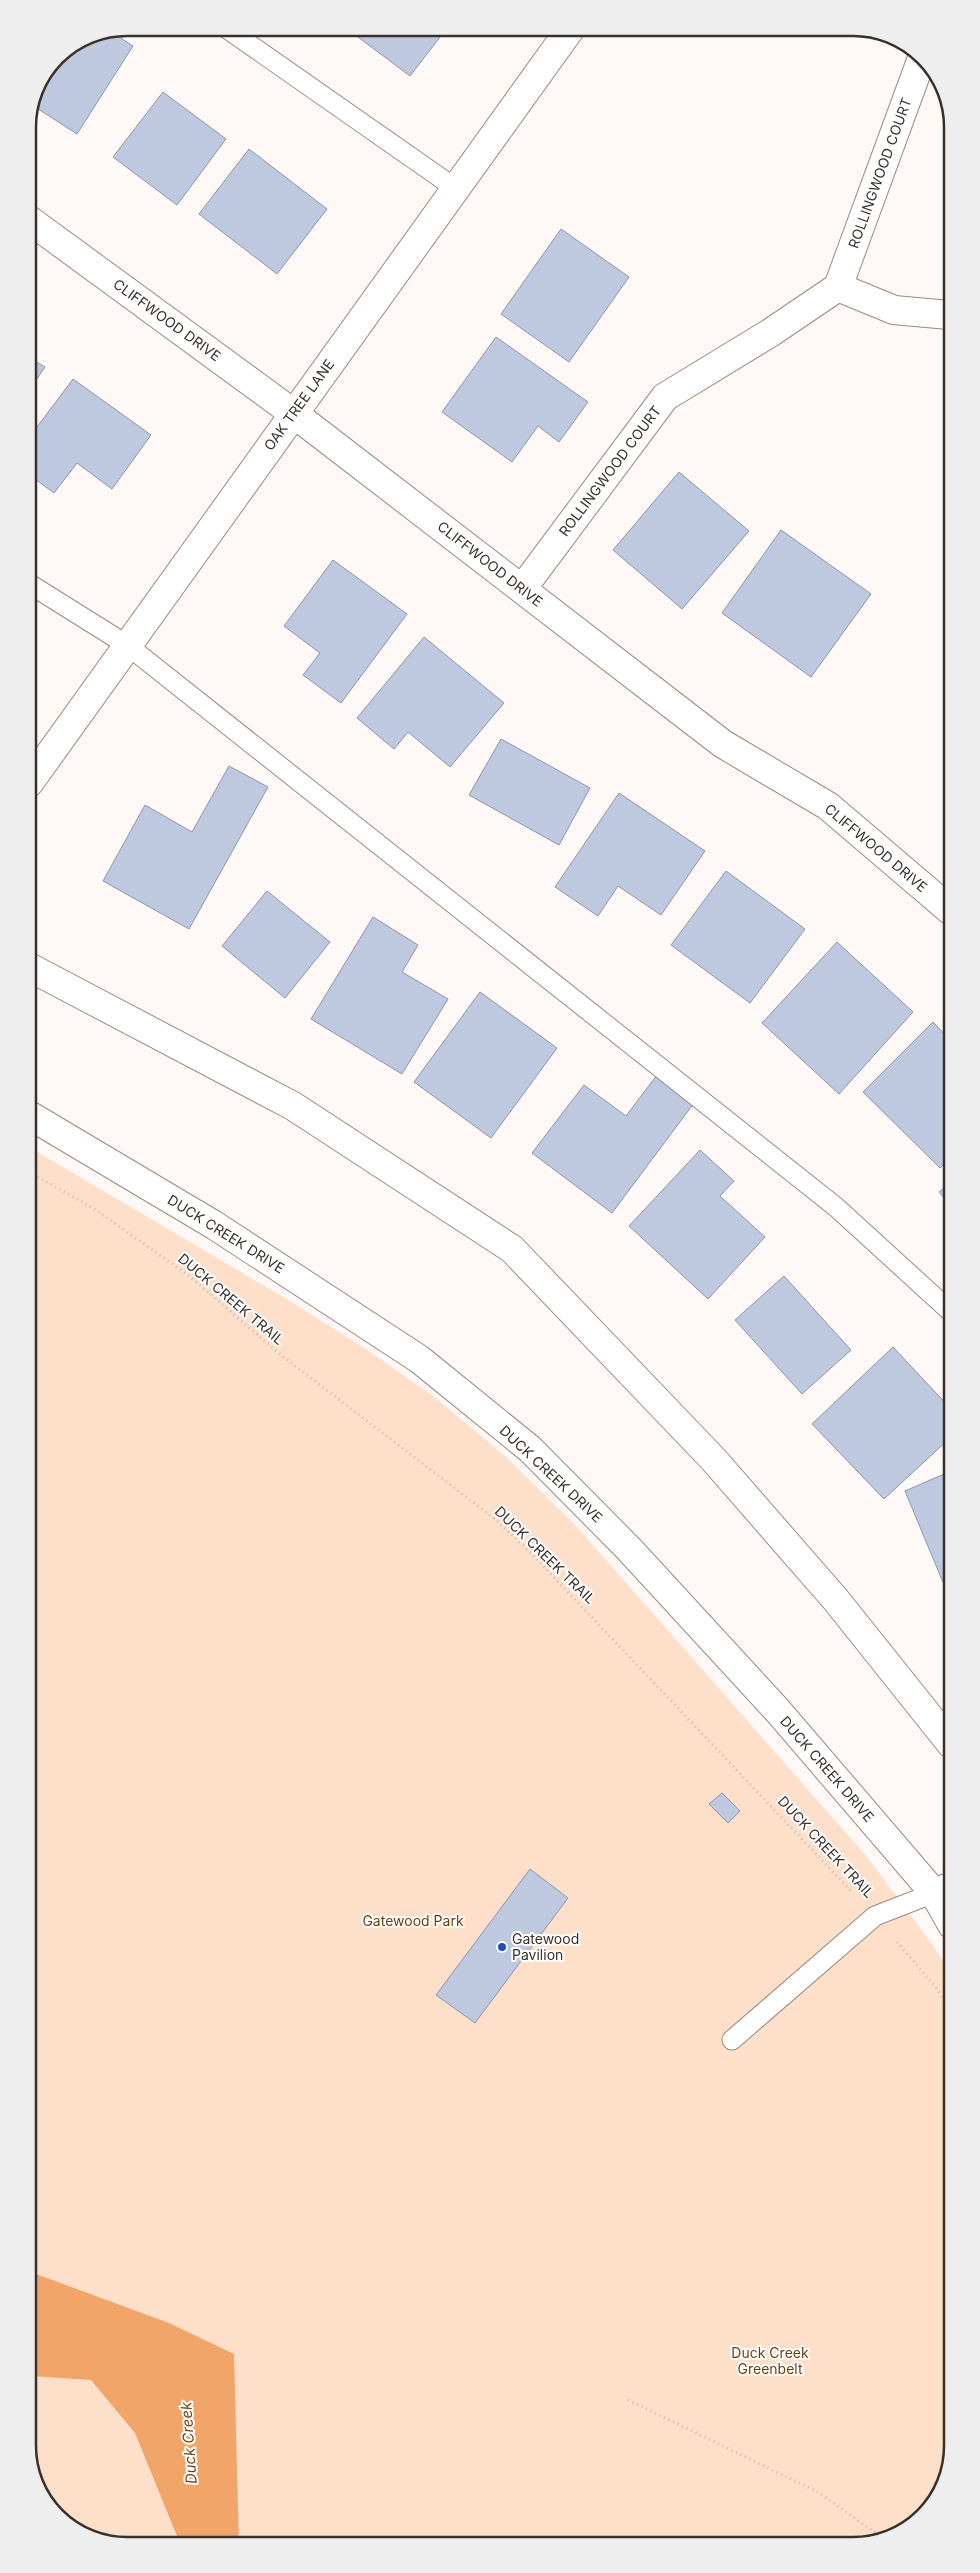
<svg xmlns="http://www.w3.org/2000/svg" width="980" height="2573" viewBox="0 0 980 2573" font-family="Inter,sans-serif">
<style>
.green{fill:#fedfc9}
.water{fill:#f1a568}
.building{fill:#bec9df;stroke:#8b95aa}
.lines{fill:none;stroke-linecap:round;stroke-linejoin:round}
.lane-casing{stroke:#9e8a7b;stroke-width:21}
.street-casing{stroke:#9e8a7b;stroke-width:30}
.secondary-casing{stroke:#9e8a7b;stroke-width:30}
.path{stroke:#c2bcb8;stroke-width:3;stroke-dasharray:1 4;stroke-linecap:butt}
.lane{stroke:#fff;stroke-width:19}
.street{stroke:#fff;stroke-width:28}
.secondary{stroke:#fff;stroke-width:28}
.poi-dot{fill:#244dbc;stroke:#fff;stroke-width:2}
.labels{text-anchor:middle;stroke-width:4;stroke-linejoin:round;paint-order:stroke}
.street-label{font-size:14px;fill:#383029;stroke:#fff}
.park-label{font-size:14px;fill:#6f3e0f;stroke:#fff}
.poi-label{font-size:14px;fill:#383029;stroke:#fff;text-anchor:start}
.water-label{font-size:15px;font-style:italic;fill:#734215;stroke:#fff}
.rim{fill:none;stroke:#383029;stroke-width:2.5}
</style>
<rect width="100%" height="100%" fill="#fef9f6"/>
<!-- green -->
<path class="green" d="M29,1147L290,1301L366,1349L433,1396L505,1456L577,1527L868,1858L929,1940L952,1973V2446L932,2507L879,2542L120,2545L66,2525L31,2472Z"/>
<!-- water -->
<path class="water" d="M31,2267L36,2274L169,2323L234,2354L239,2545H175L177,2536L135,2433L91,2380L31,2376Z"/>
<!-- building -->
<path class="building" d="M353,28H447L410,76L350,31Z
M110,31L133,46L77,134L32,105L38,83L57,56L89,35Z
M163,92L226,139L177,205L113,157Z
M249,149L327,209L277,274L199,214Z
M561,229L629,277L569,362L501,314Z
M496,337L588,402L559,442L538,426L512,462L442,412Z
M28,357L45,367L28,392Z
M73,379L151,435L112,489L77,463L54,493L28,474V439Z
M679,472L749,531L682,609L613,550Z
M781,530L871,594L811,677L722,613Z
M333,560L407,614L341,703L303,675L320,653L284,626Z
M424,637L504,703L450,767L408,732L394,749L357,718Z
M501,739L590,788L559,845L469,795Z
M229,766L268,787L189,929L103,881L145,805L192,832Z
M619,793L705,851L661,915L618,886L598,916L555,887Z
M726,871L805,929L750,1003L671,945Z
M267,891L330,942L285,998L222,946Z
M373,917L418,945L402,972L448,999L402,1074L311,1019Z
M837,942L913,1012L839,1094L762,1023Z
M480,992L557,1048L491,1138L414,1082Z
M933,1022L950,1040L951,1157L940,1168L863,1092Z
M660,1071L697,1099L612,1213L532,1153L584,1085L626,1116Z
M700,1150L734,1181L720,1196L765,1237L708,1299L629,1226Z
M951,1182V1206L939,1192Z
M784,1276L851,1350L802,1394L735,1320Z
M893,1347L951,1409V1437L884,1499L812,1424Z
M951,1471V1584L945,1587L905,1491Z
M722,1793L740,1811L728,1823L709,1804Z
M530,1869L568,1898L475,2023L436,1995Z"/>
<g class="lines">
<!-- lane casing -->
<g class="lane-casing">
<path id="lane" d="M226,28L455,188
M28,583L127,645L836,1207L951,1312
M732,2040L875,1916L934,1893"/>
</g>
<!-- street casing -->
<g class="street-casing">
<path id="street" d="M28,219L293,413L723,744L828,806L950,910
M838,287L894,310L949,315
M522,589L665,397L770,333L838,287L922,58
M29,783L571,28
M934,1893L952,1886"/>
</g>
<!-- secondary casing -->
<g class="secondary-casing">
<path id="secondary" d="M29,967L293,1106L512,1249L714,1460L836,1600L951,1744
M29,1115L214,1225L419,1359L530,1449L629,1549L778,1711L934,1893L952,1925"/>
</g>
<!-- path -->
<path class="path" d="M29,1172L93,1208L188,1275L282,1356L495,1519L529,1551L853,1893
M897,1942L938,1990L952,2013
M628,2400L818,2492L884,2539"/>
<!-- lane -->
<use href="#lane" class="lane"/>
<!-- street -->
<use href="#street" class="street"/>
<!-- secondary -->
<use href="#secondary" class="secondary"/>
</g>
<!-- markers -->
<circle class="poi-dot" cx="502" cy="1947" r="5"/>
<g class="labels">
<!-- street labels -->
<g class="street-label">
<text transform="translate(880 173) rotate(-70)" y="5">ROLLINGWOOD COURT</text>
<text transform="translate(167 320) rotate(36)" y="5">CLIFFWOOD DRIVE</text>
<text transform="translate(299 405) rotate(-54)" y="5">OAK TREE LANE</text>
<text transform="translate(610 471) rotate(-53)" y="5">ROLLINGWOOD COURT</text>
<text transform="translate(490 564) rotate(38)" y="5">CLIFFWOOD DRIVE</text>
<text transform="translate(876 848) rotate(40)" y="5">CLIFFWOOD DRIVE</text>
<text transform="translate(226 1234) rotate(32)" y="5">DUCK CREEK DRIVE</text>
<text transform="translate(231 1299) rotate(40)" y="5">DUCK CREEK TRAIL</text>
<text transform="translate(551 1474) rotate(43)" y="5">DUCK CREEK DRIVE</text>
<text transform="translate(545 1555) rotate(44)" y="5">DUCK CREEK TRAIL</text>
<text transform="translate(827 1769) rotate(49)" y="5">DUCK CREEK DRIVE</text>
<text transform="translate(826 1847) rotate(47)" y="5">DUCK CREEK TRAIL</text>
</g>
<!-- park labels -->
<g class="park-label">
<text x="413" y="1926">Gatewood Park</text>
<text x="770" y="2358">Duck Creek<tspan x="770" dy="16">Greenbelt</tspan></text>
</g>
<!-- poi labels -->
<g class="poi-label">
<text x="512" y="1944">Gatewood<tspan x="512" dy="16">Pavilion</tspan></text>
</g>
<!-- water labels -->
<g class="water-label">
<text transform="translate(189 2443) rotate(-94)" y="5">Duck Creek</text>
</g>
</g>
<!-- crop -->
<path d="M0 0H980V2573H0ZM127 36H853A91 91 0 0 1 944 127V2446A91 91 0 0 1 853 2537H127A91 91 0 0 1 36 2446V127A91 91 0 0 1 127 36Z" fill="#efeeee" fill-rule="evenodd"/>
<path class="rim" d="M127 36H853A91 91 0 0 1 944 127V2446A91 91 0 0 1 853 2537H127A91 91 0 0 1 36 2446V127A91 91 0 0 1 127 36Z"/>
</svg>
